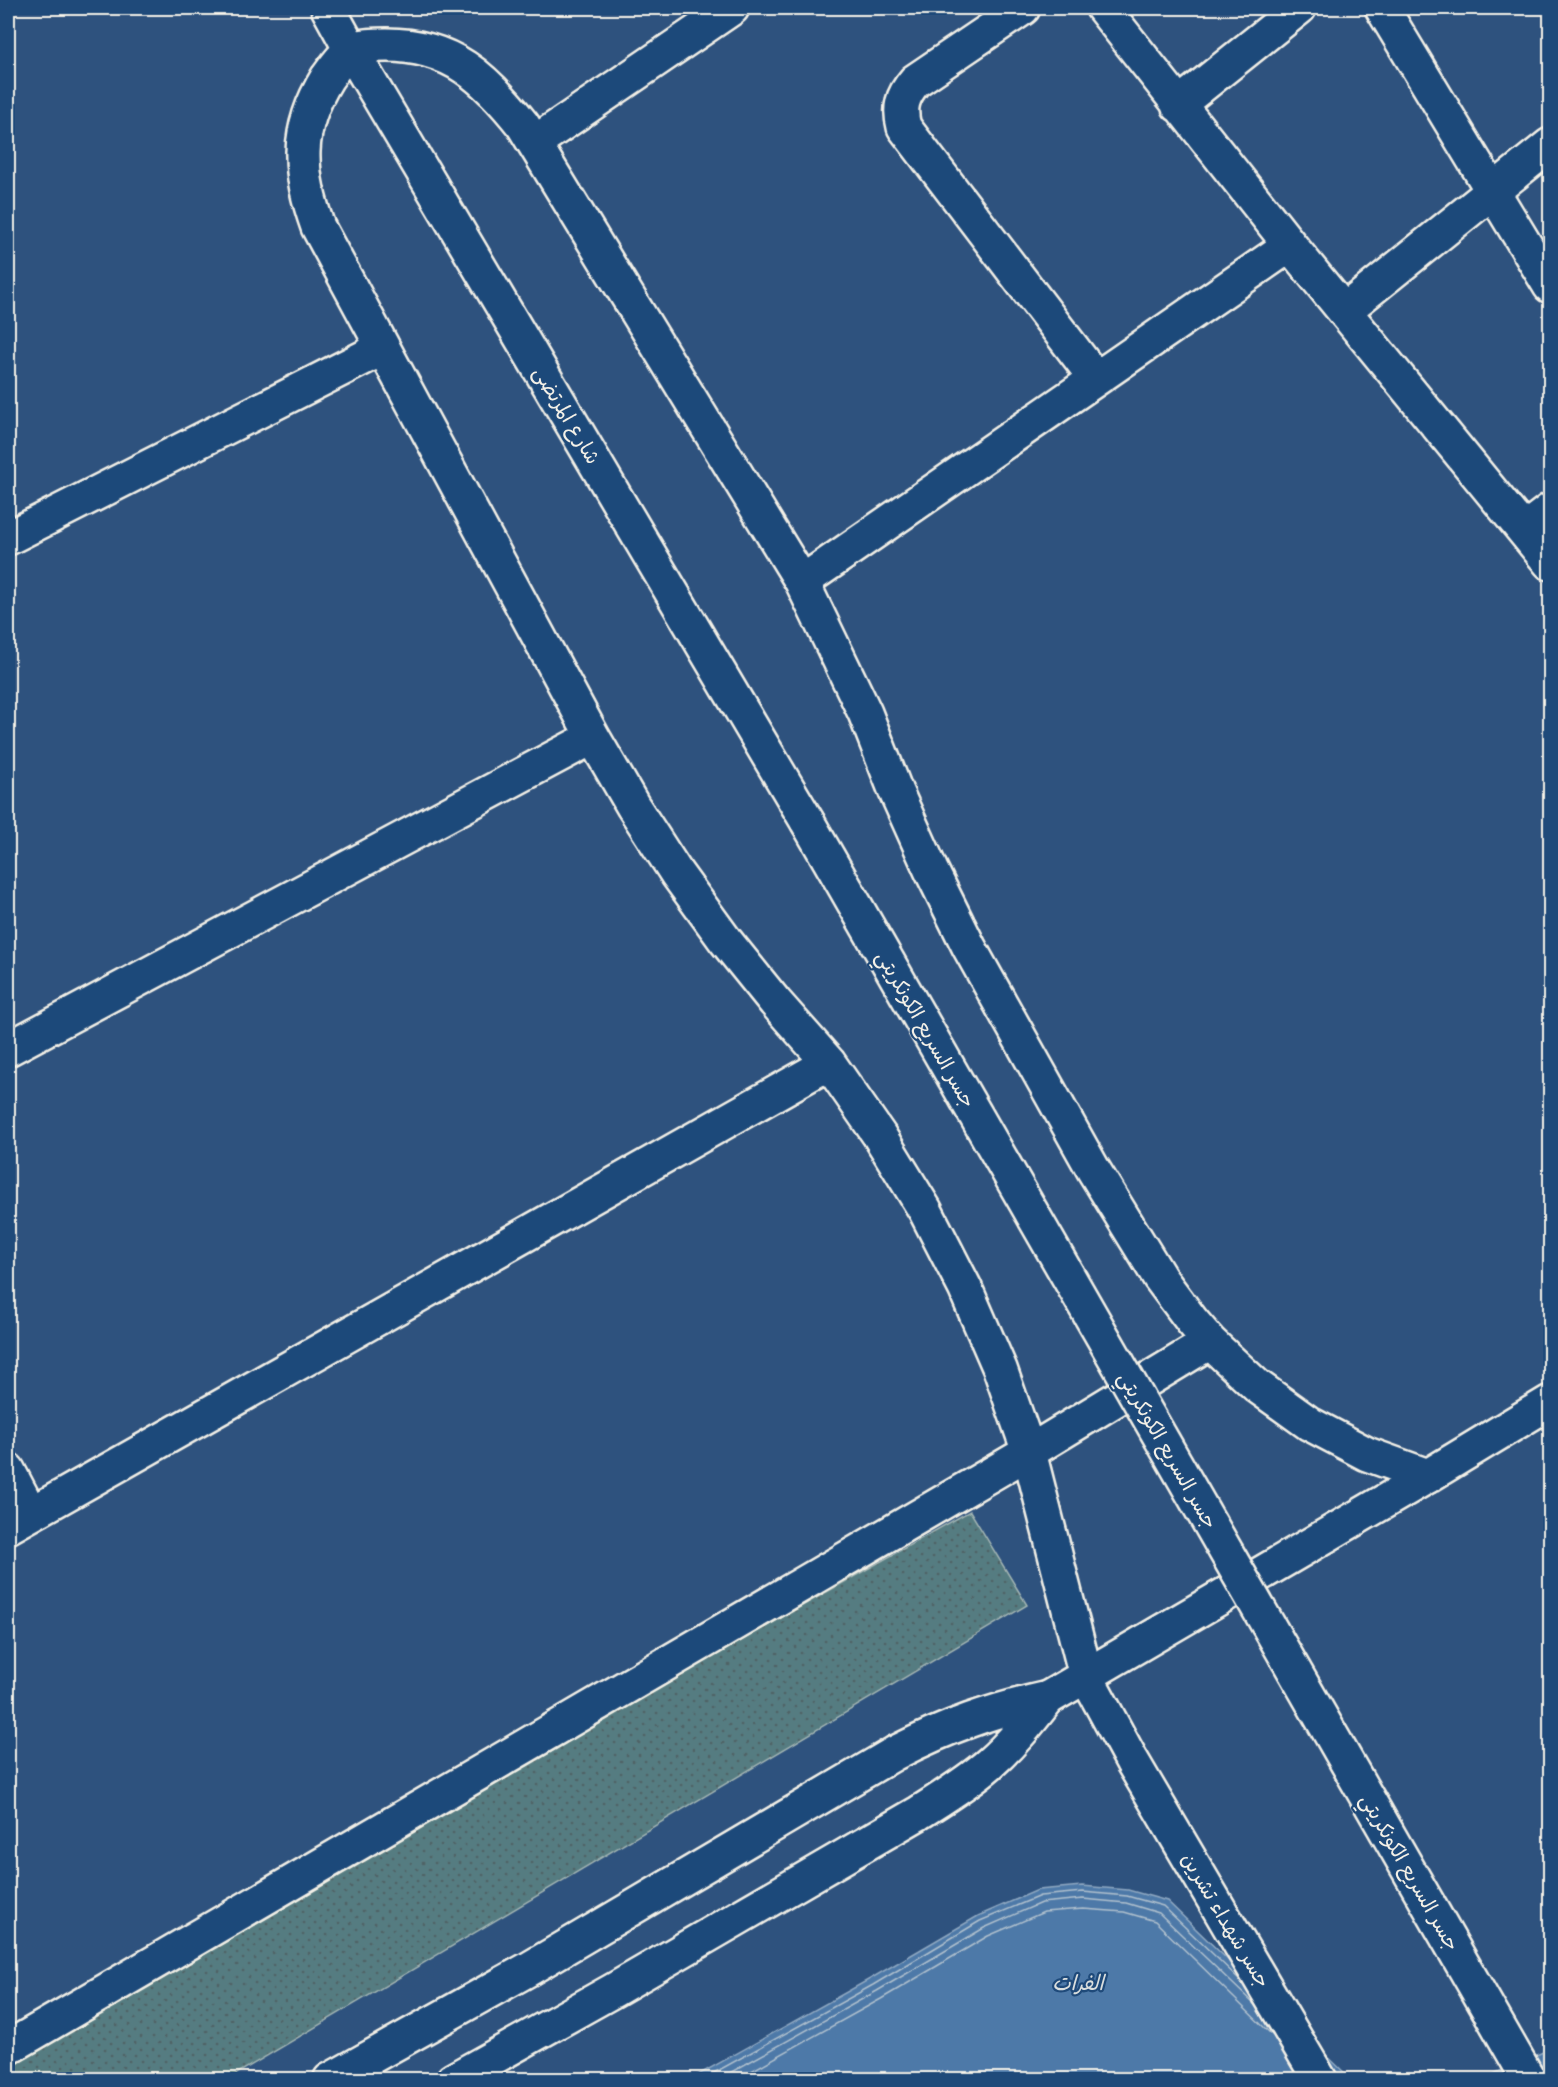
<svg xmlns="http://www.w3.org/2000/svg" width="1558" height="2087" viewBox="0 0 1558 2087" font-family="Mynerve,'Playpen Sans Arabic',sans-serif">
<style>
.park{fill:url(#park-dots);stroke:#a4b6b4;stroke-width:1.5}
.water{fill:#4d79a8;stroke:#90a9c2;stroke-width:1.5}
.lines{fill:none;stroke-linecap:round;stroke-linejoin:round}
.shore{stroke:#b1c1ce;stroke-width:1.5}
.minor-casing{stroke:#f4f1e8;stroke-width:38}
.tertiary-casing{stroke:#f4f1e8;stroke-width:38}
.secondary-casing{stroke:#f4f1e8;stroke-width:38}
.primary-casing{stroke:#f4f1e8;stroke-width:38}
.minor{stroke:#1f4a7a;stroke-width:33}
.tertiary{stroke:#1f4a7a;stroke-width:33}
.secondary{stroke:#1f4a7a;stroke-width:33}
.primary{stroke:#1f4a7a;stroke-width:33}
.primary-bridge-casing{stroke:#f4f1e8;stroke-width:38;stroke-linecap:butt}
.primary-bridge{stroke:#1f4a7a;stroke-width:33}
.labels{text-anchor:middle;stroke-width:4.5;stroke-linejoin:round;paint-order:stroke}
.street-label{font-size:20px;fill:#f4f1e8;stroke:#1f4a7a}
.water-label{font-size:21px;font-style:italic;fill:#dbdfde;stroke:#1f4a7a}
</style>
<defs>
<pattern id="park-dots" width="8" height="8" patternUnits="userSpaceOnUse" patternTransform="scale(1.5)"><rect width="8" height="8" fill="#557b81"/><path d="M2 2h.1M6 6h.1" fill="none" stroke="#506466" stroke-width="1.8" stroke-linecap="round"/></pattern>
</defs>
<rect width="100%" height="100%" fill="#2e527e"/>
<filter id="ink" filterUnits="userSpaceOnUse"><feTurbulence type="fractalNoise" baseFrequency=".0167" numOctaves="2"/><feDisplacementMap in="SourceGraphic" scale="12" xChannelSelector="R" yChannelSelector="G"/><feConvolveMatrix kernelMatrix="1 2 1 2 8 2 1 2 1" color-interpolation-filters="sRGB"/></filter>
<g filter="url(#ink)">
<!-- park -->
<path class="park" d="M970,1511L1027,1605L228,2079H8V2055Z"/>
<!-- water -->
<path class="water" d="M1082,1886L1128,1890L1167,1901L1351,2079L689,2080L870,1979L978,1916L1038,1890Z
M1550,2049V2079H1482Z"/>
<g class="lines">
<!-- shore -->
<path class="shore" d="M701,2080L873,1985L980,1921L1040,1896L1083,1892L1127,1896L1163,1906L1241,1981
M717,2080L877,1991L984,1928L1041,1903L1083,1899L1126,1903L1159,1913L1255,2005
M735,2080L881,1999L988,1936L1044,1912L1083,1909L1124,1912L1155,1921L1272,2035"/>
<!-- minor casing -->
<g class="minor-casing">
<path id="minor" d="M1023,8L915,81C902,96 899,108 904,127L1096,379
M1103,8L1290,245L1550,563
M1382,8L1550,286
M1178,105L1299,8
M534,143L732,8
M1344,311L1550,145
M1524,530L1550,510
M8,538L383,348
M802,582L1290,245
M8,1049L593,737
M8,1470L31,1514
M8,1527L829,1063
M1086,1676L1029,1452L1000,1369L965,1288L925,1210L879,1135L829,1063L775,1002L725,940L677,874L633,806L593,737L318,227C298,172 295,130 327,78C333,70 342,56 351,50C359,45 377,45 387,45C451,45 486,78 523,125L802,582L865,713L896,792L931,870L969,947L1093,1169L1160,1278L1192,1321L1210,1342L1257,1386L1310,1424L1367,1454L1428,1476
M8,2048L1029,1452L1210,1342"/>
</g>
<!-- tertiary casing -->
<g class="tertiary-casing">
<path id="tertiary" d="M1086,1676L1132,1761L1320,2080
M1048,1698L1428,1476L1550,1402"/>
</g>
<!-- secondary casing -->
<g class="secondary-casing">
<path id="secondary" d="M330,2080L527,1970L895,1753C948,1726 990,1711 1048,1698
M453,2080L614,1990L917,1814C942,1798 967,1783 989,1764C1012,1744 1030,1721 1048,1698"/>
</g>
<!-- primary casing -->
<g class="primary-casing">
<path id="primary" d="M328,8L351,50L807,821"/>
</g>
<!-- minor -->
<use href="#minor" class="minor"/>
<!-- tertiary -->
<use href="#tertiary" class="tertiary"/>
<!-- secondary -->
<use href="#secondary" class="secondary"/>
<!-- primary -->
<use href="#primary" class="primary"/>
<!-- primary-bridge casing -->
<g class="primary-bridge-casing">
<path id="primary-bridge" d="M807,821L1529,2080"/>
</g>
<!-- primary-bridge -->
<use href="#primary-bridge" class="primary-bridge"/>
</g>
</g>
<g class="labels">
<!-- street labels -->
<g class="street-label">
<text transform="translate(567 415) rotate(59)" y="7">شارع المرتضى</text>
<text transform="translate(926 1029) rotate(60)" y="7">جسر السريع الكونكريتي</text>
<text transform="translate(1168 1450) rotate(60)" y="7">جسر السريع الكونكريتي</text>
<text transform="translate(1410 1872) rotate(60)" y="7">جسر السريع الكونكريتي</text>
<text transform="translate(1226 1920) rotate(59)" y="7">جسر شهداء تشرين</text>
</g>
<!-- water labels -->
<g class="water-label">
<text x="1078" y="1990">الفرات</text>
</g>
</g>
<!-- margin -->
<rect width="1558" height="2087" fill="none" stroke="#1f4a7a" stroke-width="30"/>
<rect x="15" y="15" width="1528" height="2057" fill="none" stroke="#f4f1e8" stroke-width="2" filter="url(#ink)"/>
</svg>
